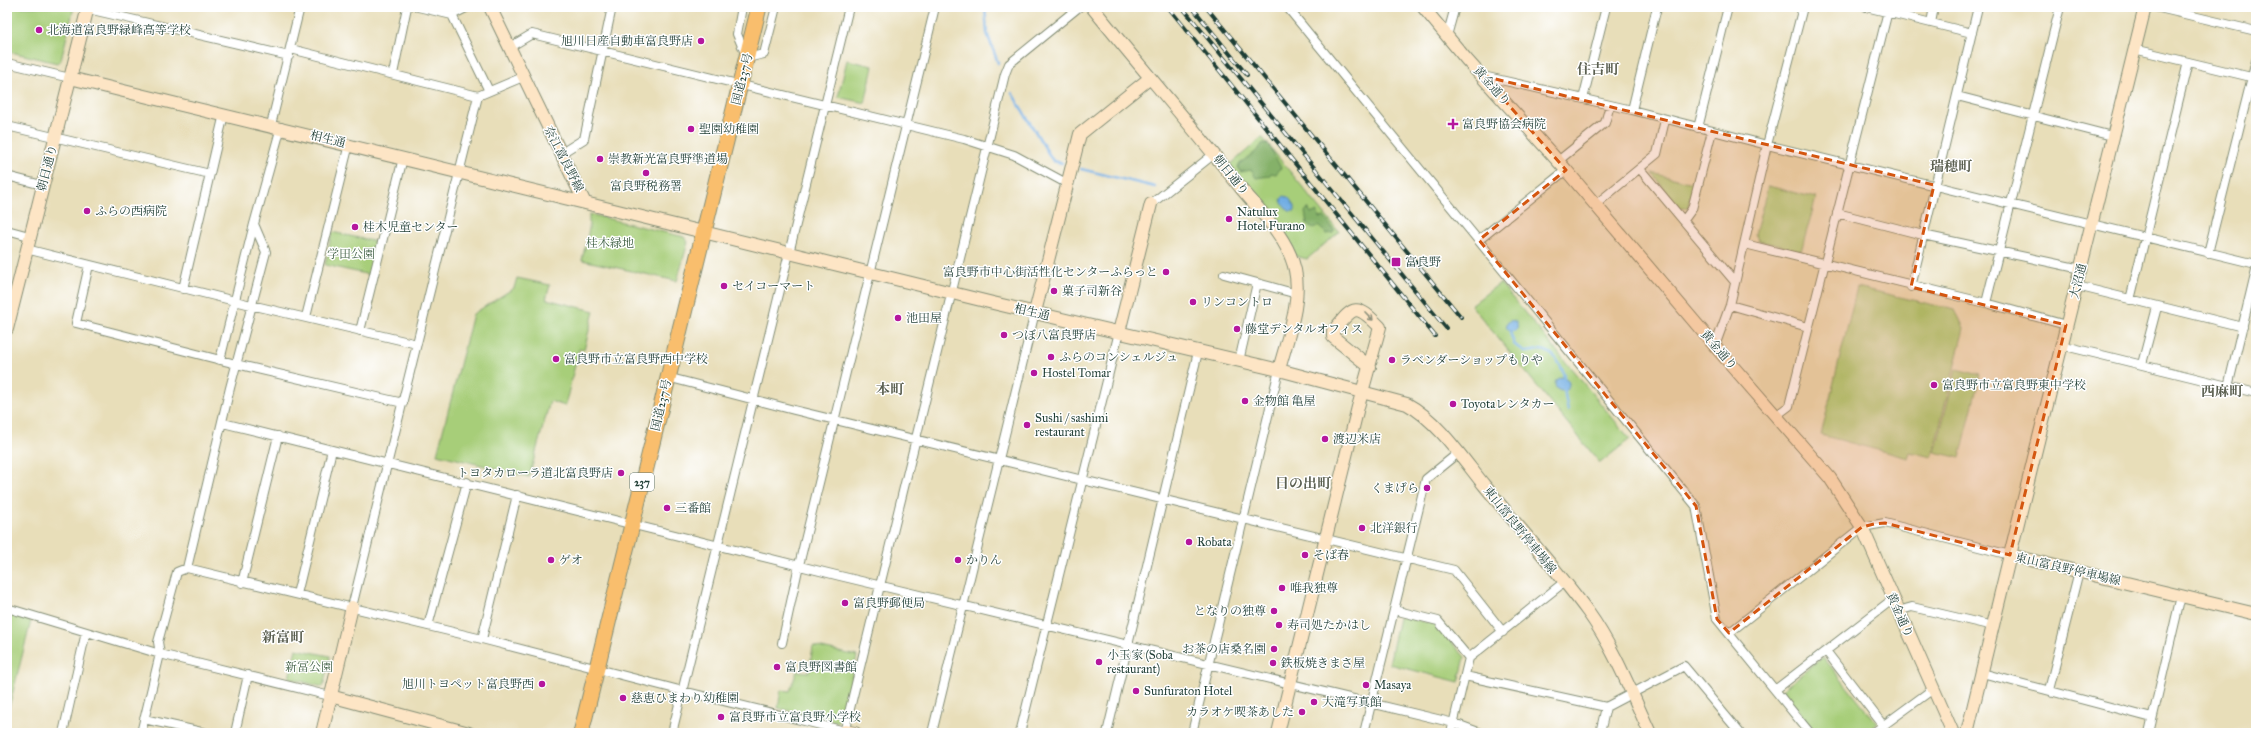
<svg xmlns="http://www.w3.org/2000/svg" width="2263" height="740" viewBox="0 0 2263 740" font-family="'IM FELL Great Primer','Noto Serif JP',serif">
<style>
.green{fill:#a7ce79;stroke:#638656}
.forest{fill:#85b169;stroke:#52774e}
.water{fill:#71ade3;stroke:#48758c}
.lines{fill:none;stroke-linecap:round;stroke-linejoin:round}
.stream{stroke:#71ade3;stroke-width:2.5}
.street-casing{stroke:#848e76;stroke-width:10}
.secondary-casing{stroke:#848e76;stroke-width:14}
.highway-casing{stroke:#848e76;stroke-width:17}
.street{stroke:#fff;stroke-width:8}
.secondary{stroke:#fde5c5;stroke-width:12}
.highway{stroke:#f9be6d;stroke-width:15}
.rail-casing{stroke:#1f3d34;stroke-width:4}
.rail{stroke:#fff;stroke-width:2.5;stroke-dasharray:8;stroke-linecap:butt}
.oneway{stroke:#8e917c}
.marked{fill:#d45610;fill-opacity:0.2;stroke:#d45610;stroke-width:3;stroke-dasharray:8 5;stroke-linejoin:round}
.poi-dot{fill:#b5179e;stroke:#fff;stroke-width:1.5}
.labels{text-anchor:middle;stroke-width:3;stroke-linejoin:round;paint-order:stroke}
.shield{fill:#fff;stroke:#627771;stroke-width:1}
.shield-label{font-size:11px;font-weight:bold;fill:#1f3d34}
.poi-label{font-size:12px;fill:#1f3d34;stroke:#fff;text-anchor:start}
.street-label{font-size:12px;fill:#1f3d34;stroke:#fff}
.park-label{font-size:12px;fill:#416145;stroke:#fff}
.quarter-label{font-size:14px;font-weight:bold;fill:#5a5f50;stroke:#fff}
</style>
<rect width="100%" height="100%" fill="#fff"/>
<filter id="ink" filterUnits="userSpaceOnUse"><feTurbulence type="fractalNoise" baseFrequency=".025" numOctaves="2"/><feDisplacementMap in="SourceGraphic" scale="8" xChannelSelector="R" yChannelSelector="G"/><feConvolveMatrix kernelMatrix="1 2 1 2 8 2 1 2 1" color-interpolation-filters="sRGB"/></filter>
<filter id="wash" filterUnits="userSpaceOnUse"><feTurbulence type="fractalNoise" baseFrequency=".012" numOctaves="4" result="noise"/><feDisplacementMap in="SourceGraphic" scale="16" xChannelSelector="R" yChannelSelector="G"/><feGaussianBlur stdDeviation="0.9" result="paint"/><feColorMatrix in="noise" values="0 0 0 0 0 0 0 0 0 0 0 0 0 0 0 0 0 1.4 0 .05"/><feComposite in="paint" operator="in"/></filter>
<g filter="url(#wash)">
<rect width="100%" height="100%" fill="#e8deb9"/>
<!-- green -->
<path class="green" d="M7,7H74L61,60L57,63L7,51Z
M847,60L873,66L865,103L838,97Z
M1262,137L1339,232L1307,259L1295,256L1229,166Z
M1652,173L1693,183L1688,207L1680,209Z
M1768,186L1816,198L1801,251L1759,241L1755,234Z
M589,214L684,237L688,242L677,281L582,260L589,229Z
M332,232L377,242L370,275L325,265Z
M517,278L550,285L546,299L594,311L584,350L579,349L565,406L550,401L529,477L437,454L473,314L514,288Z
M1500,283L1630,439L1600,463L1471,305Z
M1857,287L1955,310L1964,328L1932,457L1910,452L1908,458L1821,435Z
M1956,369L1980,375L1960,458L1935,452Z
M7,613L31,621L7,715Z
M1402,617L1435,624L1465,657L1459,682L1389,664L1399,618Z
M813,646L857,656L843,717L836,722L778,708L781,690L790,691L797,671L809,672Z
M296,649L330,656L323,687L289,678Z
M1823,657L1877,724L1866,733H1816L1782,690Z"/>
<!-- forest -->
<path class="forest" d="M1263,143L1269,145L1281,168L1276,174L1271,173L1269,176L1256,178L1251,170L1240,172L1238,166C1246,156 1255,156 1263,143Z
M1308,208L1311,213L1317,212L1320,218L1324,217L1334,230L1333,233L1327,234L1318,226L1313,228L1307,224L1305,212Z"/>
<!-- water -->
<path class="water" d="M1284,196L1288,197L1295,206V211H1289L1282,203L1281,199Z
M1506.5 326a5.5 5.5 0 1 1 11 0a5.5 5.5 0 1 1-11 0Z
M1555 384a7 7 0 1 1 14 0a7 7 0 1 1-14 0Z"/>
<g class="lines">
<!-- stream -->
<path class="stream" d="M985,7L987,33L998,63
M1012,93L1053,161L1062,163
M1081,169L1155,187
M1510,332L1514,344L1524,352C1530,352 1535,350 1540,350C1554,350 1564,368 1564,380
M1564,389L1568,411"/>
</g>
</g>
<g filter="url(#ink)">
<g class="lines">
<!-- street casing -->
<g class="street-casing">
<path id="street" d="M418,7L452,15L468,7
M742,7L737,34L747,58L764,54L776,7
M1287,7L1696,506L1717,619L1810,733
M1866,7L1972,33
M2155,7L2256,31
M88,9L289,56
M452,15L489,91
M1931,23L1934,7
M1447,36L1455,7
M510,47L532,34L964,139L1014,155L1066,183
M291,49L478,96L523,77
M2134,49L2251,77
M7,63L70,78
M393,74L407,7
M1483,76L1632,110L1767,145L2256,264
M1957,96L2112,136
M1583,99L1606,7
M1632,110L1657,7
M271,125L300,7
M7,126L210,174
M1698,128L1728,7
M560,154L584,139L612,7
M1558,161L1605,123L1610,105
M1640,169L1735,282
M7,176L42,185
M1151,204L1214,154
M1595,205L1657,154L1665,120
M1837,213L1923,235L2081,269
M1684,220L1692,209L1712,131
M7,230L29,236
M1479,240L1566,170
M1745,244L1986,303L2066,325
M26,249L251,305L417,344
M2208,253L2256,61
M89,265L76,323L236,364L403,403
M1224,274L1297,294
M2077,286L2243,327
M1911,287L1978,7
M183,289L224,114
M2130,300L2188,62
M1986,303L2060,7
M1730,305L1808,327
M306,317L349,144
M360,331L403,158
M2061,345L2256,393
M1715,346L1730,305L1767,145L1803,7
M220,360L254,224
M1239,361L1257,283
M2142,364L2157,307
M667,377L794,410L1454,570L1503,632
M2228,387L2256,270
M1777,415L1789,406L1889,7
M223,423L840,576L1454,723L1481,733
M187,568L230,388L266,252L254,224L281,127
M242,583L278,436
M297,594L332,450
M352,607L478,96
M7,608L160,654L330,696
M1394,610L1438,621L1469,658
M1898,611L1912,607L1993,626
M428,626L467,482
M1729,633L1862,527L1885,523L2010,555
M482,639L517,495
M782,643L799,565L935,7
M1826,651L1883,725
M1982,673L2152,718
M1465,676L1606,707
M1775,690L1893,599
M2049,690L2079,571
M144,719L206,733
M63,733L86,632
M141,733L160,654L158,642L177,572L187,568L482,639L683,691L845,731
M235,733L248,675
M672,733L849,7
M844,733L1005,74L1009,64L1079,7
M932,733L1035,312
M1020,733L1119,332
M1107,733L1198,352
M1192,733L1279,370
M1364,733L1426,479L1458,453
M1451,733L1469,658L1563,583
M1600,733L1606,707L1684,666L1740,733
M1873,733L1933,689
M2149,733L2181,596"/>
</g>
<!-- secondary casing -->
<g class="secondary-casing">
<path id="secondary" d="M490,7L585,203L993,303L1279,370L1407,404C1437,420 1463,459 1484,485C1518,527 1556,568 1588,612C1614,648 1631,692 1650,733
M1092,7C1141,68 1192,126 1240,187C1260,211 1288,238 1295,270C1302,303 1287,338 1279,370
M1423,7L1466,59L1566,170L1715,346L1830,478L1862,527L1953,733
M70,78L585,203
M1035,312L1080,134L1150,78
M7,329L88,7
M1119,332L1151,204
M2010,555L2145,7
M330,696L469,733
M845,731L855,733
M322,733L352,607
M1278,733L1358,407L1380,327C1355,302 1354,306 1333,331V337L1370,367
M1967,733L2010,555L2256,614"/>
</g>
<!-- highway casing -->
<g class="highway-casing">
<path id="highway" d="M581,733L759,7"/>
</g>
<!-- street -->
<use href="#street" class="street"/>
<!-- secondary -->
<use href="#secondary" class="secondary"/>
<!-- highway -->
<use href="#highway" class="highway"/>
<!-- rail casing -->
<g class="rail-casing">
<path id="rail" d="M1168,7L1435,336
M1182,7L1446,328
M1192,7L1247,75
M1206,7L1461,317"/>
</g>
<!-- rail -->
<use href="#rail" class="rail"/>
</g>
<!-- one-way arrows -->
<defs><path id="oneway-shaft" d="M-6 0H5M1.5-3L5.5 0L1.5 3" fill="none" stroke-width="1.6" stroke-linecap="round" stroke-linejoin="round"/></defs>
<use class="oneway" href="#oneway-shaft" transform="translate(1369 316) rotate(46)"/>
</g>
<!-- marked area -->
<path class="marked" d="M1483,76L1934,185L1911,287L2066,325L2010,555L1885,523L1874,524L1862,527L1729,633L1717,619L1696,506L1479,240L1566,170Z"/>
<!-- markers -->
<g class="poi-dot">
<circle cx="39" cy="30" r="4"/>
<circle cx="701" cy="41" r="4"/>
<path d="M1451 118h4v4h4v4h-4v4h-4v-4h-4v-4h4z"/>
<circle cx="691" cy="129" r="4"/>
<circle cx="600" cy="159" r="4"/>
<circle cx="646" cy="173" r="4"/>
<circle cx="87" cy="211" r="4"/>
<circle cx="1229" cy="219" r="4"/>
<circle cx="355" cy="227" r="4"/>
<rect x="1391" y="257" width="10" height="10" rx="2"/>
<circle cx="1166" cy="272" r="4"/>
<circle cx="724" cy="286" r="4"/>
<circle cx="1054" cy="291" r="4"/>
<circle cx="1193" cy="302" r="4"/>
<circle cx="898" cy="318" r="4"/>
<circle cx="1237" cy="329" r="4"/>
<circle cx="1004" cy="335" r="4"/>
<circle cx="1051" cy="357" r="4"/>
<circle cx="556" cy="359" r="4"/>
<circle cx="1392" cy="360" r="4"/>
<circle cx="1034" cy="373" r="4"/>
<circle cx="1934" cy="385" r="4"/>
<circle cx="1245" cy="401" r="4"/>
<circle cx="1453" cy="404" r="4"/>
<circle cx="1027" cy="425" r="4"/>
<circle cx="1325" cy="439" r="4"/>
<circle cx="621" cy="473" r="4"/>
<circle cx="1427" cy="488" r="4"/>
<circle cx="667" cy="508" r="4"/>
<circle cx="1362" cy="528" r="4"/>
<circle cx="1189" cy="542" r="4"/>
<circle cx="1305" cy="555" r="4"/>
<circle cx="551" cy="560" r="4"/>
<circle cx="958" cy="560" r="4"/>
<circle cx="1282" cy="588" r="4"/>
<circle cx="845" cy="603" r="4"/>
<circle cx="1274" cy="611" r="4"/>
<circle cx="1279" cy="625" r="4"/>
<circle cx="1274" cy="649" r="4"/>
<circle cx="1099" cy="662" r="4"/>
<circle cx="1273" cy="663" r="4"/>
<circle cx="777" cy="667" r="4"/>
<circle cx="542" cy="684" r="4"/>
<circle cx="1366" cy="685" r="4"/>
<circle cx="1136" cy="691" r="4"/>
<circle cx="623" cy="698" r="4"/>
<circle cx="1314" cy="702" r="4"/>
<circle cx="1302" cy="712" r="4"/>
<circle cx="721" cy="717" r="4"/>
</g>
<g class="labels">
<!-- shield labels -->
<rect class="shield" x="630" y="473" width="24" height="18" rx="3"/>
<g class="shield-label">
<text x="642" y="486">237</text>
</g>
<!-- poi labels -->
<g class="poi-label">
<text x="47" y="34">北海道富良野緑峰高等学校</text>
<text x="693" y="45" text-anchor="end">旭川日産自動車富良野店</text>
<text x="1462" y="128">富良野協会病院</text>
<text x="699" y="133">聖園幼稚園</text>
<text x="608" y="163">崇教新光富良野準道場</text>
<text x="646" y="190" text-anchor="middle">富良野税務署</text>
<text x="95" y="215">ふらの西病院</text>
<text x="1237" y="216">Natulux<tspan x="1237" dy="14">Hotel Furano</tspan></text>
<text x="363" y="231">桂木児童センター</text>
<text x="1405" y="266">富良野</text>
<text x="1158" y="276" text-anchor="end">富良野市中心街活性化センターふらっと</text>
<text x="732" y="290">セイコーマート</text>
<text x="1062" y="295">菓子司新谷</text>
<text x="1201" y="306">リンコントロ</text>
<text x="906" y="322">池田屋</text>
<text x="1245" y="333">藤堂デンタルオフィス</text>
<text x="1012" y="339">つぼ八富良野店</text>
<text x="1059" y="361">ふらのコンシェルジュ</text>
<text x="564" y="363">富良野市立富良野西中学校</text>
<text x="1400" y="364">ラベンダーショップもりや</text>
<text x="1042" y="377">Hostel Tomar</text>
<text x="1942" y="389">富良野市立富良野東中学校</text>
<text x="1253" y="405">金物館 亀屋</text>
<text x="1461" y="408">Toyotaレンタカー</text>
<text x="1035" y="422">Sushi / sashimi<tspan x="1035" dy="14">restaurant</tspan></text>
<text x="1333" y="443">渡辺米店</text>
<text x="613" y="477" text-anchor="end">トヨタカローラ道北富良野店</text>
<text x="1419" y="492" text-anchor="end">くまげら</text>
<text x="675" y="512">三番館</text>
<text x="1370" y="532">北洋銀行</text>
<text x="1197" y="546">Robata</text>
<text x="1313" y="559">そば春</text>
<text x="559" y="564">ゲオ</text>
<text x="966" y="564">かりん</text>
<text x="1290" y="592">唯我独尊</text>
<text x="853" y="607">富良野郵便局</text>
<text x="1266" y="615" text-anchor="end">となりの独尊</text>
<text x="1287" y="629">寿司処たかはし</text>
<text x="1266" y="653" text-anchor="end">お茶の店桑名園</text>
<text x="1107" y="659">小玉家 (Soba<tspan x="1107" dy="14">restaurant)</tspan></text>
<text x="1281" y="667">鉄板焼きまさ屋</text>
<text x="785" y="671">富良野図書館</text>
<text x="534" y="688" text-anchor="end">旭川トヨペット富良野西</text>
<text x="1374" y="689">Masaya</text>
<text x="1144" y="695">Sunfuraton Hotel</text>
<text x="631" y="702">慈恵ひまわり幼稚園</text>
<text x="1322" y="706">大滝写真館</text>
<text x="1294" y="716" text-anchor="end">カラオケ喫茶あした</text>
<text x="729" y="721">富良野市立富良野小学校</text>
</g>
<!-- street labels -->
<g class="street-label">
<text transform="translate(742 79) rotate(-76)" y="4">国道237号</text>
<text transform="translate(1492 86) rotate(48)" y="4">黄金通り</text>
<text transform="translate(328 139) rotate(14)" y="4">相生通</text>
<text transform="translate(564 159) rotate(63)" y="4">奈江富良野線</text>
<text transform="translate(47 168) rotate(-75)" y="4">朝日通り</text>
<text transform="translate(1231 175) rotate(51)" y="4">朝日通り</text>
<text transform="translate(2078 281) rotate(-76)" y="4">大沼通</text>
<text transform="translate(1032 312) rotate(13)" y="4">相生通</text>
<text transform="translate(1719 350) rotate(49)" y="4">黄金通り</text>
<text transform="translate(661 405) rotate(-77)" y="4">国道237号</text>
<text transform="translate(1520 530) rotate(51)" y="4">東山富良野停車場線</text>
<text transform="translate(2068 569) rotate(13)" y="4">東山富良野停車場線</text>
<text transform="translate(1900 615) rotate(66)" y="4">黄金通り</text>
</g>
<!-- park labels -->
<g class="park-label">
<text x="610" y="247">桂木緑地</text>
<text x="351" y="258">学田公園</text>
<text x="309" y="671">新冨公園</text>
</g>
<!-- quarter labels -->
<g class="quarter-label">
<text x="1598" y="74">住吉町</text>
<text x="1951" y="171">瑞穂町</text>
<text x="890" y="394">本町</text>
<text x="2222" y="396">西麻町</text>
<text x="1303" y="488">日の出町</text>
<text x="283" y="642">新富町</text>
</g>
</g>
<!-- margin -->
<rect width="2263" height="740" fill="none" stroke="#fff" stroke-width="24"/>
</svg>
